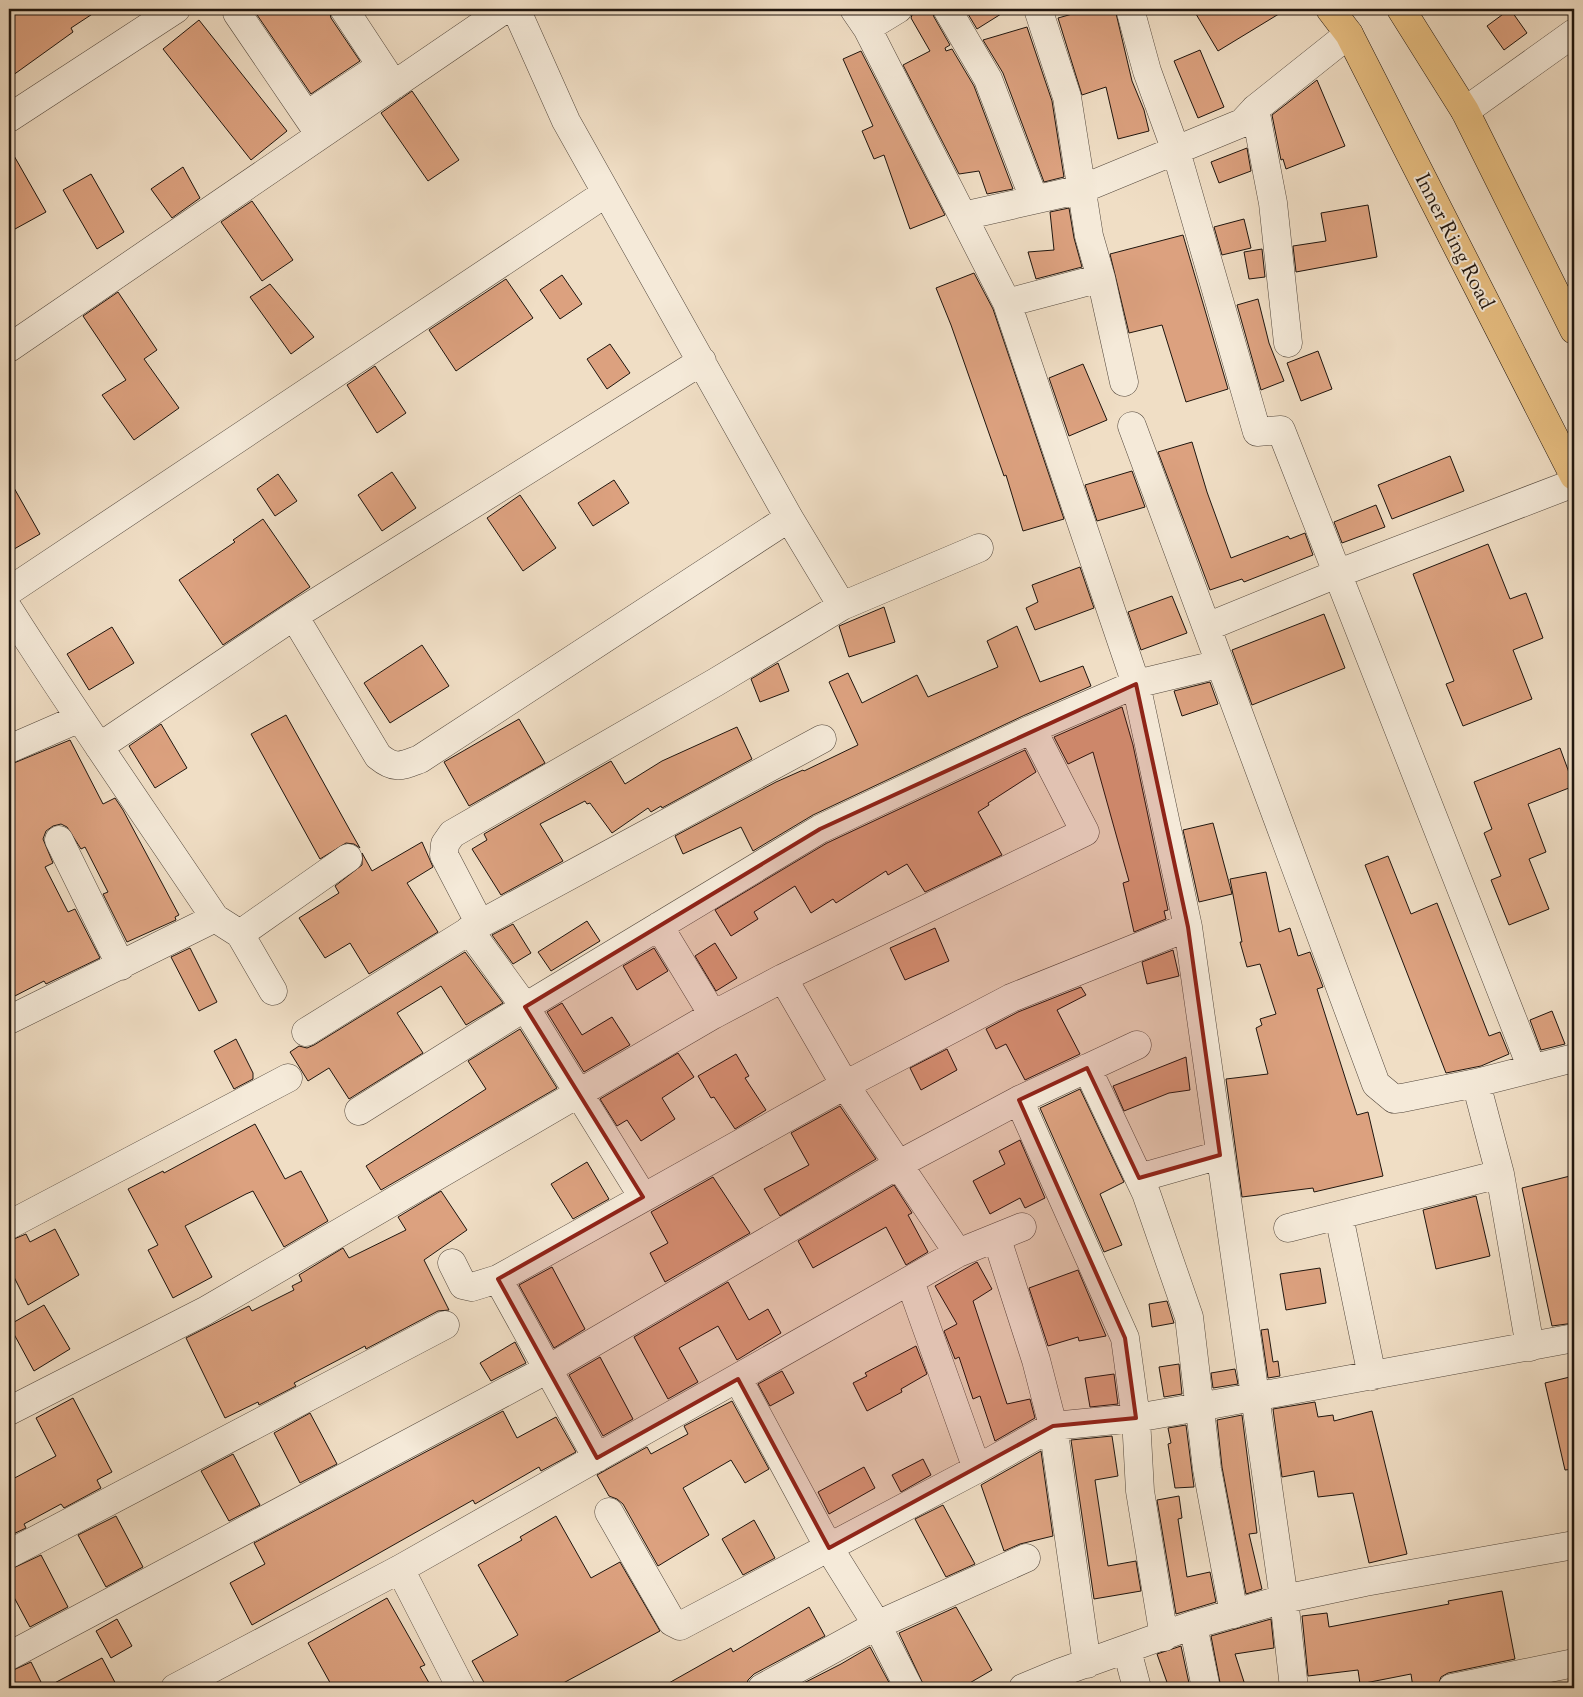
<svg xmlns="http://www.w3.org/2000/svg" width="1583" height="1697" viewBox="0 0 1583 1697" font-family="'Sorts Mill Goudy',serif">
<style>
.building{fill:#dca17f;stroke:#1f150e}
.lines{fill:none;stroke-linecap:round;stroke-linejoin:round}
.street-casing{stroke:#53473c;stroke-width:29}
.highway-casing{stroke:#1f150e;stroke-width:29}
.street{stroke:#f5ead9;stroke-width:28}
.highway{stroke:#e8bf82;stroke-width:28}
.marked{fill:#8f2418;fill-opacity:0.2;stroke:#8f2418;stroke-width:4;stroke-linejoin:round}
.labels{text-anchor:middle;stroke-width:4;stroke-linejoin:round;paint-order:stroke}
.street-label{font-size:21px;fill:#1f150e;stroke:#f5ead9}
</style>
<rect width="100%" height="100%" fill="#f0dec5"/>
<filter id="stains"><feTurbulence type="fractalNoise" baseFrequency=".004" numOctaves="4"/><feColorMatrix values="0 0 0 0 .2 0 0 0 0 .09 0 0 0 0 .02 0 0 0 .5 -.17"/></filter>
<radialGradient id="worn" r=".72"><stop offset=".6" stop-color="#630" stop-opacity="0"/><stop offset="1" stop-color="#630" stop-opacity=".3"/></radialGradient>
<!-- building -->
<path class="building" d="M18,9H100L71,28L73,32L9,78V15Z
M253,9H329L331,18L360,61L311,94Z
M914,9H931L934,17L950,45L945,48L946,51L952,49L974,86L1013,189L987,194L979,171L959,174L903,65L930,51L911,18Z
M965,9H1009L977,29Z
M1090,9H1115L1132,81L1144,110L1149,131L1118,139L1106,87L1082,95L1058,18Z
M1193,9H1287L1218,51Z
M1510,9L1527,33L1504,50L1487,26Z
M199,20L287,131L251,160L163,49Z
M1027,27L1052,101L1064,177L1044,182L1003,73L983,40Z
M1200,50L1224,107L1198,118L1174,61Z
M861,51L945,215L910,229L884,155L874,159L862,131L873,126L843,59Z
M1317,80L1345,146L1286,169L1283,159L1281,160L1272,115Z
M412,91L459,160L428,181L381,113Z
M9,147L46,212L15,229L9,218Z
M1247,148L1251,171L1219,183L1211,162Z
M183,167L200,198L172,218L151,189Z
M91,174L124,232L97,249L63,190Z
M252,201L293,260L262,281L221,222Z
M1368,205L1377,257L1296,272L1293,246L1326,241L1321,213Z
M1069,208L1074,238L1082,267L1036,279L1028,252L1054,250L1050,212Z
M1244,219L1251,248L1222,255L1214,227Z
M1183,235L1228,389L1186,402L1162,325L1129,333L1110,254Z
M1262,249L1265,277L1249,279L1244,252Z
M974,273L993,309L1064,519L1023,531L1006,475L1004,476L951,325L936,288Z
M562,275L582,304L560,319L540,290Z
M506,279L533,318L456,371L429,330Z
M270,284L314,337L291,354L250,297Z
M118,292L157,350L144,359L179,408L134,440L102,395L126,380L83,316Z
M1258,299L1269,343L1284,381L1261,390L1237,305Z
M610,344L630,373L607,389L587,359Z
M1318,351L1332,389L1301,401L1287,363Z
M1083,364L1107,420L1069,436L1049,378Z
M375,366L406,413L377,433L347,385Z
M1192,442L1207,492L1231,558L1288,536L1290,539L1305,533L1313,555L1244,582L1242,579L1210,590L1158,452Z
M1450,456L1464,491L1392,519L1378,485Z
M1132,471L1145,507L1097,521L1085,485Z
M392,472L416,508L382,531L358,495Z
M278,474L297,501L275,516L257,489Z
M9,479L40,534L9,552Z
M614,480L629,503L593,526L578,503Z
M520,495L556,548L523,571L487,518Z
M1376,505L1385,527L1342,543L1334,522Z
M263,519L310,587L223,645L179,580L235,542L233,540Z
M1488,544L1510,599L1526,593L1543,638L1513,650L1532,699L1463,726L1446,684L1454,681L1413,574Z
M1080,567L1094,608L1035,630L1026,608L1038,602L1032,585Z
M1172,596L1187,633L1141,650L1128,612Z
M884,607L895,642L849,657L839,626Z
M1324,614L1345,668L1252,705L1232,650Z
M1017,626L1040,682L1083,666L1091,686L1025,715L813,815L753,851L741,827L683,854L675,836L776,782L803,770L804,771L858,745L829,682L848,673L862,703L917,675L928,697L998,667L987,641Z
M112,627L134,663L89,690L67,654Z
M422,645L449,686L390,723L364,683Z
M778,663L789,691L760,702L751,679Z
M1210,682L1218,704L1182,716L1174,691Z
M1122,707L1133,745L1168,910L1164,911L1166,919L1134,932L1123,883L1129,881L1093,752L1068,764L1054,737Z
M286,715L352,834L360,848L354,844L346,843L320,859L251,734Z
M519,719L545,763L469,806L444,762Z
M161,724L187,768L155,788L129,746Z
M737,727L752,759L662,808L661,806L651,812L648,808L612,833L590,803L587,804L585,801L540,824L563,861L501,895L472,849L487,840L484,834L611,761L625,784L662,761Z
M70,740L103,804L115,798L123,810L179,915L175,917L176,920L127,942L103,894L108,892L85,847L81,849L67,827L61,824L53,826L46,831L43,839L53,863L45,867L68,912L75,909L100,958L46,984L44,981L9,999V765Z
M1560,748L1574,786L1528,804L1546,852L1529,859L1549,909L1509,925L1491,880L1501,876L1484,833L1492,829L1474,782Z
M1025,750L1036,772L988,803L989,805L978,812L1002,855L925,892L907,864L888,875L886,871L836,903L833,899L811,913L795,886L754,912L758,919L731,936L715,910L827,843Z
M1213,823L1232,894L1199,902L1183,830Z
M422,842L433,867L407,883L438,932L369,974L350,943L325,958L299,918L339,893L335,886L362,865V853L372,871Z
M1388,856L1411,914L1437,903L1489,1036L1500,1032L1509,1054L1481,1066L1446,1073L1365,865Z
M1266,872L1279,932L1290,928L1298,956L1310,952L1323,987L1317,989L1357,1115L1368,1112L1383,1176L1314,1192L1313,1188L1242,1197L1226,1079L1268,1074L1256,1028L1262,1025L1260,1019L1276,1014L1260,964L1247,967L1240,942H1242L1230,879Z
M587,921L600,941L551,971L538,952Z
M513,924L531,953L513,964L492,935Z
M935,928L949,961L905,980L890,948Z
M715,943L737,978L716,991L695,956Z
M190,948L217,1002L199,1011L171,957Z
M654,948L668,971L637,990L623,966Z
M1173,950L1179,976L1147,984L1142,962Z
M465,952L503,1003L466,1025L441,986L397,1013L423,1053L349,1099L329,1068L308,1081L290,1052L299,1046L307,1048L314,1045Z
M1081,987L1086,995L1057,1010L1080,1054L1025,1080L1006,1044L996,1049L986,1029L1018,1012Z
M562,1003L582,1035L612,1017L630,1045L584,1072L547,1012Z
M1552,1011L1565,1044L1541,1050L1530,1020Z
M520,1029L557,1088L381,1190L366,1166L486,1089L468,1061Z
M236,1039L253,1073V1079L234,1089L214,1051Z
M947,1049L957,1070L921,1090L910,1068Z
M678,1053L694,1077L662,1098L675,1119L641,1141L627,1120L617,1126L600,1099Z
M736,1054L749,1076L745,1078L766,1110L735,1129L714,1097L711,1098L698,1076Z
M1186,1057L1190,1090L1169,1093L1124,1111L1113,1086Z
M1080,1089L1124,1182L1100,1194L1122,1245L1104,1252L1040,1108Z
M840,1106L876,1159L780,1216L764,1189L809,1165L791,1133Z
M255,1124L285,1179L301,1171L328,1221L284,1247L253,1191L246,1194L185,1226L212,1277L173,1298L148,1250L158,1245L128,1189L163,1171L164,1173Z
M1020,1140L1045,1198L1025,1208L1020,1198L990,1214L973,1181L1005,1164L999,1151Z
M587,1162L609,1199L573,1219L551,1184Z
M1574,1175V1323L1552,1326L1522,1188Z
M713,1177L750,1233L665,1282L650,1253L668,1243L651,1212Z
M894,1185L912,1213L908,1215L928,1252L906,1265L886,1227L813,1268L798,1241Z
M441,1191L467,1230L424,1260L449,1310L438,1311L366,1349L365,1346L294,1383L296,1386L259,1405L258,1402L225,1418L186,1338L249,1306L252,1311L294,1290L292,1286L302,1281L299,1275L343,1248L349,1258L406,1230L398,1217Z
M1476,1196L1490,1256L1436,1269L1423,1210Z
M55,1229L79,1275L28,1305L9,1267V1241L26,1234L30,1242Z
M977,1262L992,1289L973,1301L1007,1404L1030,1399L1035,1418L995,1441L980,1396L973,1399L959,1357L955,1359L944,1331L957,1324L935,1286Z
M552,1267L585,1329L554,1348L519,1285Z
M1320,1268L1326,1303L1286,1310L1280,1274Z
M1078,1270L1106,1336L1079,1341L1078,1337L1048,1346L1029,1288Z
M728,1282L749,1320L768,1309L781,1333L737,1360L718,1326L679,1348L698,1382L668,1399L634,1337Z
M1167,1301L1174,1323L1152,1327L1149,1304Z
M44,1305L70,1349L34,1371L9,1325Z
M1268,1329L1273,1362L1278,1361L1280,1376L1268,1378L1261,1330Z
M515,1342L526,1363L491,1381L480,1363Z
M916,1346L927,1374L901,1389L902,1392L867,1411L853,1383L867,1376L865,1373Z
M600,1357L633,1419L603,1436L569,1375Z
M1179,1364L1182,1394L1164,1397L1159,1367Z
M1235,1369L1238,1384L1213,1388L1211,1373Z
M782,1371L794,1393L770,1406L758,1384Z
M1114,1374L1118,1404L1090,1407L1085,1378Z
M1574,1376V1469L1565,1470L1545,1383Z
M73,1398L112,1472L97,1480L101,1488L64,1508L61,1504L24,1524L26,1528L9,1536V1481L56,1456L36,1418Z
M732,1401L769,1469L745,1483L731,1460L683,1488L709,1535L658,1566L623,1504L617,1499L609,1496L597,1475L647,1447L651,1454L688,1434L684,1426Z
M1315,1402L1318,1417L1333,1415L1334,1421L1372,1411L1407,1554L1369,1563L1353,1493L1318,1497L1314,1471L1282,1477L1273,1409Z
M503,1411L517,1438L556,1417L576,1452L541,1471L539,1467L475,1504L473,1500L252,1625L230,1583L265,1564L254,1543Z
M310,1413L337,1464L300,1483L274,1433Z
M1242,1415L1257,1533L1249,1534L1262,1589L1246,1594L1222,1467L1217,1420Z
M1186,1425L1194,1487L1175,1488L1168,1444L1171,1443L1168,1428Z
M1112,1436L1118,1476L1095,1480L1108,1566L1136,1561L1141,1591L1094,1599L1071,1440Z
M1041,1451L1053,1536L1020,1544L1004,1551L981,1485Z
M233,1454L260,1505L229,1521L201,1471Z
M923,1459L931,1475L901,1492L892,1475Z
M864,1467L875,1488L829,1514L818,1492Z
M1179,1496L1182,1518L1178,1519L1187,1577L1210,1572L1216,1602L1176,1614L1157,1500Z
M943,1505L975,1564L946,1577L915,1519Z
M116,1516L143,1567L106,1587L78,1535Z
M556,1516L591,1578L620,1562L660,1631L554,1688H487L472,1661L518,1635L478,1565L522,1540L520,1537Z
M754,1520L775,1558L743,1575L722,1539Z
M41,1555L68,1607L30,1627L9,1588V1570Z
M1502,1591L1515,1659L1448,1673L1441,1677L1437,1688H1413L1411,1674L1360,1684L1358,1670L1308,1676L1302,1616L1327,1613L1329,1627L1449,1604L1448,1601Z
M387,1598L425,1665L420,1667L432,1688H333L308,1643Z
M809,1607L825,1636L754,1674L748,1680L746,1688H660L731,1648L733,1652Z
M956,1607L992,1670L961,1688H925L899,1633Z
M117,1619L132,1646L111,1658L96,1631Z
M1271,1619L1274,1648L1235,1654L1246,1688H1221L1211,1636Z
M1181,1646L1190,1688H1169L1157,1654Z
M870,1647L892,1688H794L841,1664Z
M102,1658L118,1688H45Z
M31,1662L44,1688H9V1672Z"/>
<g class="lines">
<!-- street casing -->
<g class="street-casing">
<path id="street" d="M344,9L394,85
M516,9L566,121L789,518L842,606L979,548
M854,9L867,28L1007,303L1136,684L1188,927L1284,1599L1294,1688
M947,9L988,79L1034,199
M1038,9L1067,97L1089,236L1101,278L1124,382
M1130,9L1147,71L1176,151L1257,432L1281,430L1532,1069
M237,13L320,135
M867,28L898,9
M1255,109L1273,203L1288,343
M1465,111L1574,33
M307,115L381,66
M9,118L176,9
M963,216L1082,189L1242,123L1255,109L1349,34
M1007,303L1101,278
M9,348L505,9
M1132,426L1376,1084L1394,1099L1402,1098L1476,1083L1574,1058
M9,591L606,193
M9,610C75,714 146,815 215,918
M294,616L378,756C395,770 401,766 420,759L789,518
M1207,627L1339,573L1574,483
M99,747L294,616L702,361
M9,749L78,719
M59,840L121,966
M480,924L444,855L445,844L452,834L716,682L842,606
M659,926L713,1015
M469,930L525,1007L643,1197
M240,934L273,991
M783,978L845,1085L958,1253
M9,1020L215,918L240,934L348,858
M306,1032L480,924L822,739
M1087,1068L1146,1193L1189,1317L1207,1469L1234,1614
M1476,1083L1500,1174L1530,1347
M1019,1100L1125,1338L1136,1418L1140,1491L1164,1637
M359,1111L525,1007L820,829L1032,729L1136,684L1219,664
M1139,1178L1220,1155
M1339,1216L1372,1376
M9,1225L288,1078
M1288,1228L1500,1174
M997,1239L1036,1360L1053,1426L1087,1664
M452,1263L463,1285L472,1287L498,1279
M738,1379L829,1548L877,1625L909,1688
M9,1411L205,1311L713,1015L783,978L1085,832L1032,729
M597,1458L498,1279L845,1085L1011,998L1188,927
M977,1469L1053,1426L1136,1418L1199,1407L1574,1338
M609,1512L672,1622L680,1626L977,1469L910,1281
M9,1554L445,1325
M400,1569L461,1688
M1193,1625L1206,1688
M1127,1650L1137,1688
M9,1656L548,1369L899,1164L1019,1100L1137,1045
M175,1688L400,1569L958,1253L1022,1227
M762,1688L877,1625L1026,1558
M1023,1688L1059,1673L1193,1625L1284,1599L1365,1582L1574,1545
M1452,1688L1574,1663"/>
</g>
<!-- highway casing -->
<g class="highway-casing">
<path id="highway" d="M1330,9L1349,34L1574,476
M1401,9L1465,111L1574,330"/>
</g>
<!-- street -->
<use href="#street" class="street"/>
<!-- highway -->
<use href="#highway" class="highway"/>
</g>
<!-- marked area -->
<path class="marked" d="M1136,684L1188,927L1220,1155L1139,1178L1087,1068L1019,1100L1125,1338L1136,1418L1053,1426L829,1548L738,1379L597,1458L498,1279L643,1197L525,1007L820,829Z"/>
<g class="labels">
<!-- street labels -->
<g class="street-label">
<text transform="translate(1455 241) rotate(63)" y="7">Inner Ring Road</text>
</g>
</g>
<!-- margin -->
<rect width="1583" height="1697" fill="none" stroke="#f0dec5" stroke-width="30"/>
<rect x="10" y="10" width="1563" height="1677" fill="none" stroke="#1f150e" stroke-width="2.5"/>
<rect x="15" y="15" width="1553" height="1667" fill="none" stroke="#1f150e"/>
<rect width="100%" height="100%" filter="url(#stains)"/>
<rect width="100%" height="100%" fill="url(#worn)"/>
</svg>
